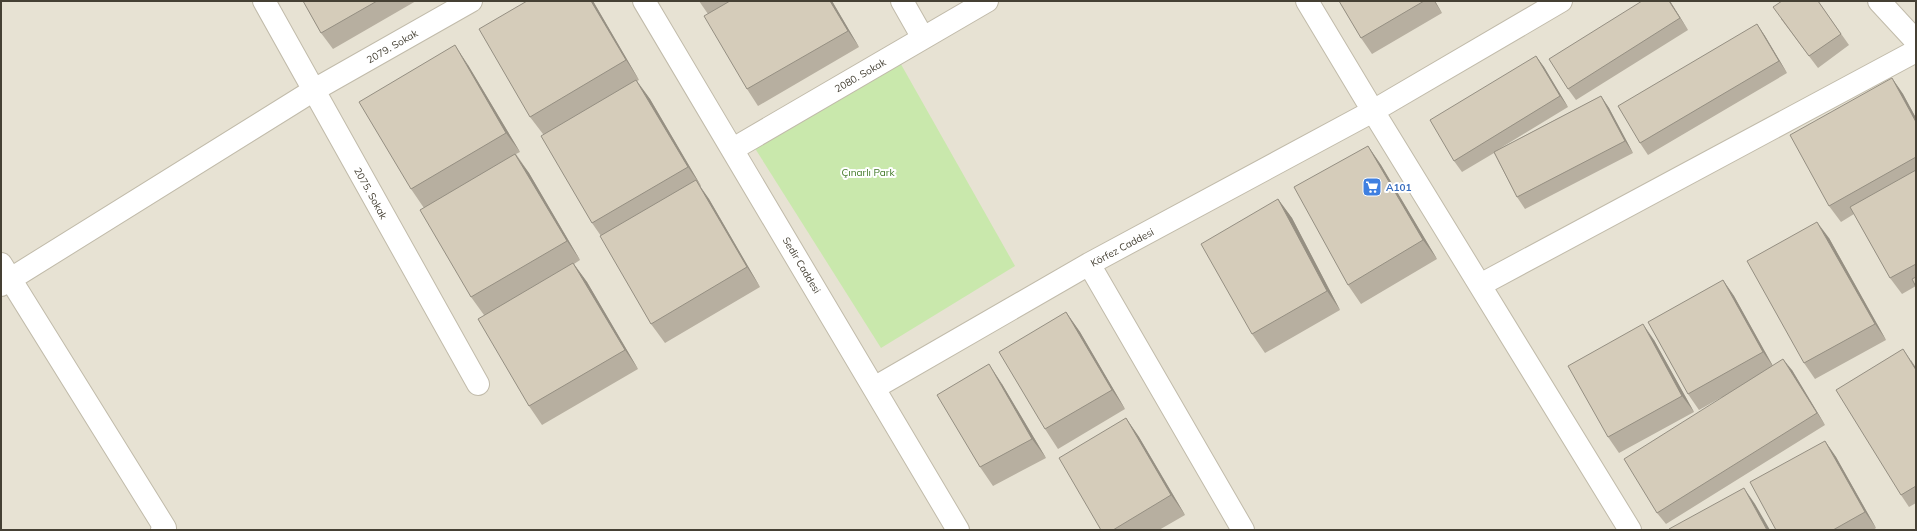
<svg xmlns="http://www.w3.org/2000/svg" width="1917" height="531" viewBox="0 0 1917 531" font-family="Mulish,sans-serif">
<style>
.residential{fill:#e7e2d3}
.park{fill:#c9e8ac}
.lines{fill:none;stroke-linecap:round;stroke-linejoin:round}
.street-casing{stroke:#c1bbaa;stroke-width:24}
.street{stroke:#fff;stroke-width:22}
.wall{fill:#b7afa0}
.shaded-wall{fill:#958f82}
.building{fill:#d5ccba;stroke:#958f82}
.labels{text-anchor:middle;stroke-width:4;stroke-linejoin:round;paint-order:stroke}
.street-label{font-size:10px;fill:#454034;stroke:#fff}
.park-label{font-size:10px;fill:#407826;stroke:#fff}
.shop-label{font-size:10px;font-weight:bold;fill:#366cbe;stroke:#fff;text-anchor:start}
</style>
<rect width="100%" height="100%" fill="#f3f0e5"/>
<!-- residential -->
<path class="residential" d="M1,1H1916V530H1Z"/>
<!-- park -->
<path class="park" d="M898,59L1015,266L881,348L751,142Z"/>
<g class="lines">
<!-- street casing -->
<g class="street-casing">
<path id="street" d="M264,1L478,384
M644,1L958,530
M902,1L923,38
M1307,1L1373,111L1630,530
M1879,1L1916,41
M733,149L987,1
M1,264L165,528L162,530
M1089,264L1243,530
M1,285L314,90L471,1
M1480,285L1916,51
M874,388L1089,264L1373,111L1561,1"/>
</g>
<!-- street -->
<use href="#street" class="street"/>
</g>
<!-- wall -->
<path class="wall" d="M303,1H416L333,49L321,33Z
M593,1L639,80L637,81L650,99L701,186L700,187L709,199L760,287L665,343L651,324L601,236L592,223L543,134L530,117Z
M699,1H832L859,47L758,106L747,89L708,14Z
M1339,1H1435L1442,13L1372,54L1361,38Z
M1642,1H1670L1688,30L1576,100L1568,89Z
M1818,1L1849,45L1818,68L1781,19Z
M1757,24L1765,36L1787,73L1648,155L1640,143Z
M1536,56L1544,67L1568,107L1499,149L1601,96L1609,108L1633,153L1525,209L1517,197L1494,153L1462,172L1454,161Z
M468,65L520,152L516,154L529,173L580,260L574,264L587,282L638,369L542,425L529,406L484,315L471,297L424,208L411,189Z
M1892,78L1903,94L1916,118V287V286L1902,294L1890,278L1854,214L1841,222L1829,206Z
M1368,146L1381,165L1437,259L1361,304L1348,285Z
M1278,199L1292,218L1340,310L1265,353L1252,334Z
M1829,238L1886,340L1815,379L1804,363Z
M1723,280L1734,296L1773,366L1792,370L1825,425L1666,524L1657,513L1722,397L1699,410L1688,394Z
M1066,312L1080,332L1125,409L1058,449L1045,429Z
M1654,340L1694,412L1619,453L1608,437Z
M1911,360L1916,368V503L1909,507L1901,495Z
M1002,384L1046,458L993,486L980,467Z
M1126,418L1139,437L1185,515L1159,530H1101Z
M1825,441L1836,457L1876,528L1873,530H1776Z"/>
<!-- shaded-wall -->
<path class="shaded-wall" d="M591,1H593L639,80L626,60Z
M830,1H832L859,47L848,31Z
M1434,1H1435L1442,13Z
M1669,1H1670L1688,30L1680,18Z
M1757,24L1765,36L1787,73L1779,61Z
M455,45L468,65L520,152L506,133Z
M1536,56L1544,67L1568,107L1560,96Z
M1892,78L1903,94L1916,118V122Z
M636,80L650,99L701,186L688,167Z
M1601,96L1609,108L1633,153L1625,141Z
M1368,146L1381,165L1437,259L1423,240Z
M515,154L529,173L580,260L567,241Z
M696,180L709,199L760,287L747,267Z
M1278,199L1292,218L1340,310L1327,291Z
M1817,222L1829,238L1886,340L1875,324Z
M573,263L587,282L638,369L625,350Z
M1723,280L1734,296L1774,368L1763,352Z
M1066,312L1080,332L1125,409L1112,390Z
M1643,324L1654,340L1694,412L1682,396Z
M1903,349L1916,368V370Z
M1783,359L1792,370L1825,425L1817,413Z
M989,364L1002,384L1046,458L1032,439Z
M1126,418L1139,437L1185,515L1171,495Z
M1825,441L1836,457L1876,528L1865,512Z
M1744,488L1755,504L1770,530H1767Z"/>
<!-- building -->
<path class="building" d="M303,1H377L321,33Z
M527,1H591L626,60L530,117L479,29Z
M730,1H830L848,31L747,89L704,16Z
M1339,1H1424L1361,38Z
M1642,1H1669L1680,18L1568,89L1549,59Z
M1782,1H1818L1841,34L1809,56L1773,7Z
M1757,24L1779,61L1640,143L1618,106Z
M455,45L506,133L411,189L359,102Z
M1536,56L1560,96L1454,161L1430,120Z
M1892,78L1916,122V157L1829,206L1790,135Z
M636,80L688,167L592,223L541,136Z
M1601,96L1625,141L1517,197L1494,152Z
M1368,146L1423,240L1348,285L1294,187Z
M515,154L567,241L471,297L420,210Z
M1916,170V264L1890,278L1850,207Z
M696,180L747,267L651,324L600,236Z
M1278,199L1327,291L1252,334L1201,244Z
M1817,222L1875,324L1804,363L1747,261Z
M573,263L625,350L529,406L478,319Z
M1916,277V287L1912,279Z
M1723,280L1763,352L1688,394L1648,322Z
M1066,312L1112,390L1045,429L999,352Z
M1643,324L1682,396L1608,437L1568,366Z
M1903,349L1916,370V486L1901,495L1836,390Z
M1783,359L1817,413L1657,513L1624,459Z
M989,364L1032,439L980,467L937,395Z
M1126,418L1171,495L1113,530H1101L1059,458Z
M1825,441L1865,512L1833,530H1776L1750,482Z
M1744,488L1767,530H1669V529Z"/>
<!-- icons -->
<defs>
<g id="supermarket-square" transform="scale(1)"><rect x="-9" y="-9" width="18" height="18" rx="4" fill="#3f7fe0" stroke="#fff"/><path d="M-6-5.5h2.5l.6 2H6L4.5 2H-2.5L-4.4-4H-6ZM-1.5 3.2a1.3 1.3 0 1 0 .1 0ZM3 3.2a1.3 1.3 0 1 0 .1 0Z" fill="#fff"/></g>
</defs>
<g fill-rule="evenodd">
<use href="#supermarket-square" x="1372" y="187"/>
</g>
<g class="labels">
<!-- street labels -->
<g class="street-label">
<text transform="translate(392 46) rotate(-30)" y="4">2079. Sokak</text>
<text transform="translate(860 75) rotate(-30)" y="4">2080. Sokak</text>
<text transform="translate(371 193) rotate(61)" y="4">2075. Sokak</text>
<text transform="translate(1122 247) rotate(-28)" y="4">Körfez Caddesi</text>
<text transform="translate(802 265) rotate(59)" y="4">Sedir Caddesi</text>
</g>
<!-- park labels -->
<g class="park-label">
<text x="868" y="176">Çınarlı Park</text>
</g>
<!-- shop labels -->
<g class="shop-label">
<text x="1386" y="191">A101</text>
</g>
</g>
<!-- border -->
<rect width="1917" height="531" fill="none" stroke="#454034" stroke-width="4"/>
</svg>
